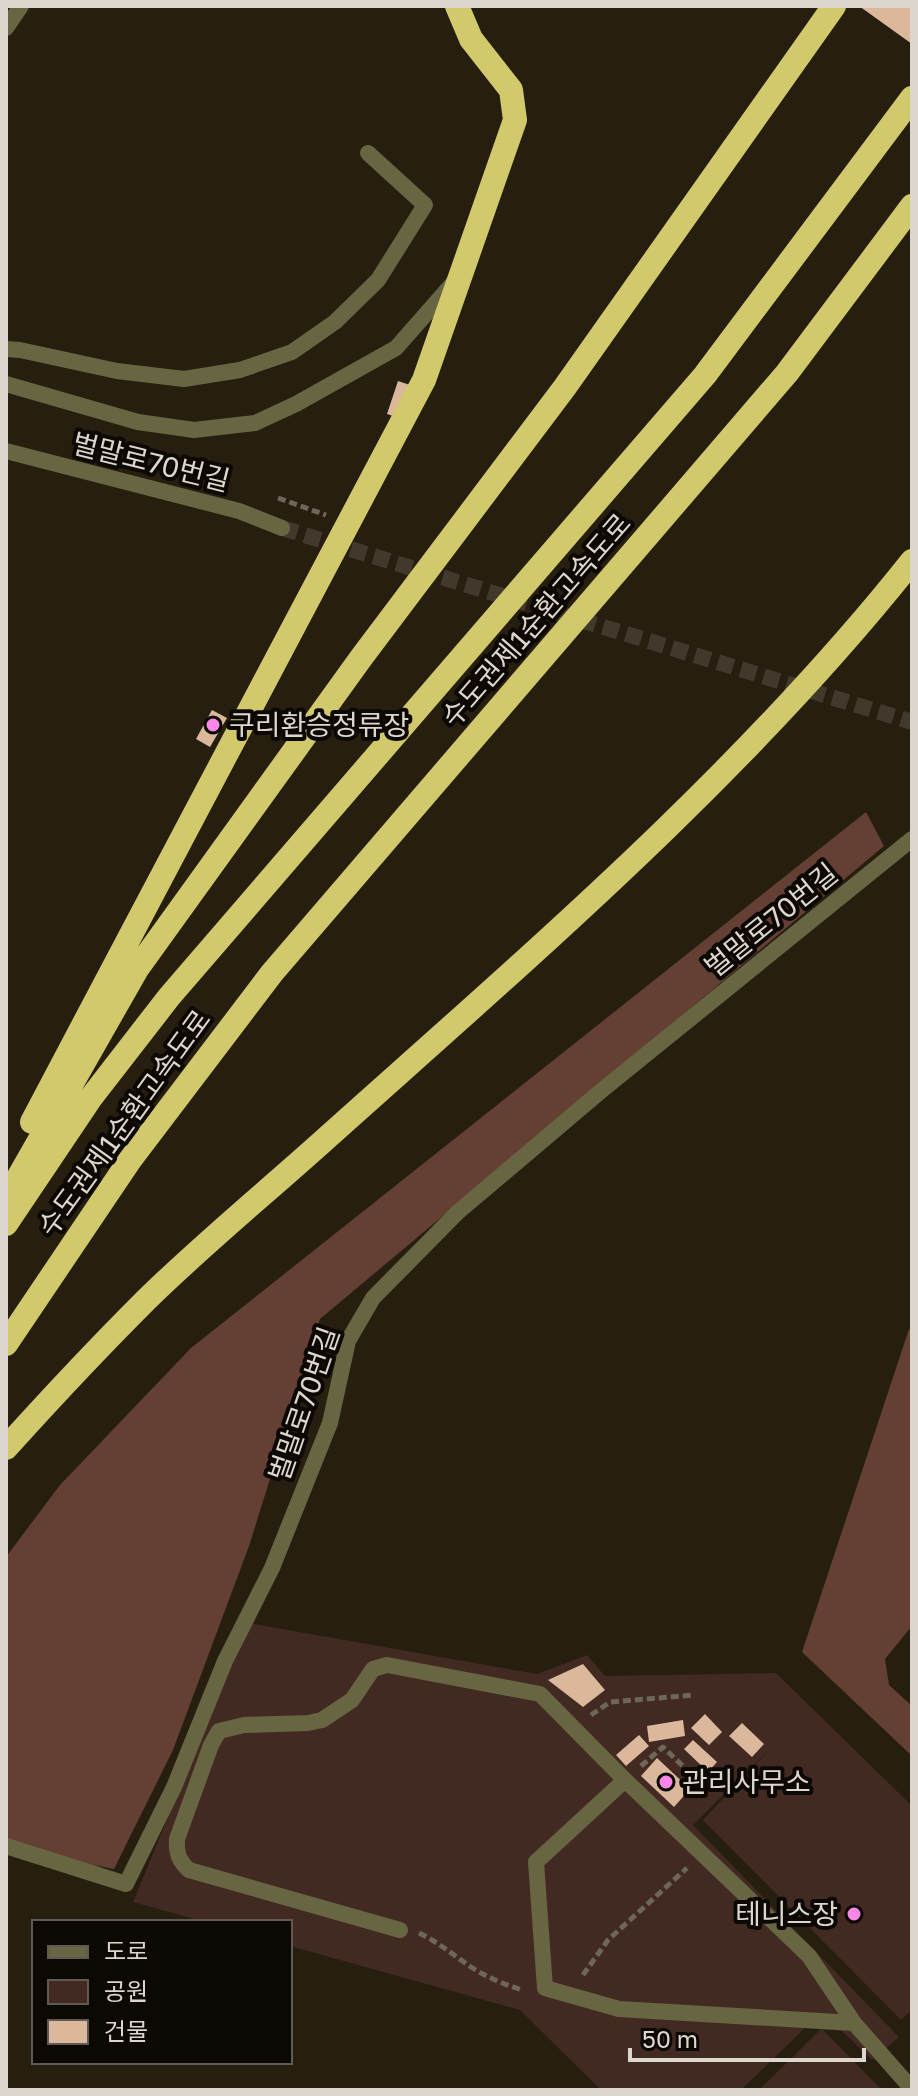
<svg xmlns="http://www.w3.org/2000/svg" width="918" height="2096" viewBox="0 0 918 2096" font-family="'Golos Text','Noto Sans KR',sans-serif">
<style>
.green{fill:#422a22}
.forest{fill:#643f33}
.building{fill:#dbb89c}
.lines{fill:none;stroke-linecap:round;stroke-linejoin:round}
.street-tunnel{stroke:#413a2c;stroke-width:16;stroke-dasharray:16 8;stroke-linecap:butt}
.path{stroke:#6d6659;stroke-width:5;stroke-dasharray:8 4;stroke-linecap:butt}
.lane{stroke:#686642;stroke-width:16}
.street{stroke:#686642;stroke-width:16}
.highway{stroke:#d1c96c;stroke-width:24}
.poi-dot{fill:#fa87e8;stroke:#0c0904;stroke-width:3}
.labels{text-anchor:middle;stroke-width:8;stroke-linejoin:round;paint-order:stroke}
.street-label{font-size:28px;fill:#dcd6cd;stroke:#0c0904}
.poi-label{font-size:28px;fill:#dcd6cd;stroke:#0c0904;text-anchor:start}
</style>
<rect width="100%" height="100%" fill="#261e0f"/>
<!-- green -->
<path class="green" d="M248,1623L537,1674L587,1655L605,1676L776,1673L912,1806V2009L901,2020L703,1820L772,1747L693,1825L899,2037L872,2060L842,2031L822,2029L882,2090H759L821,2029L807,2026L741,2090H601L520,2010L290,1946V1922H205L133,1902Z"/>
<!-- forest -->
<path class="forest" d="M866,812L884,846L320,1319L249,1546L173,1750L114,1869L6,1849V1557L60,1485L191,1348Z
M909,1329L912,1330V1626L885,1659L889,1685L912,1706V1756L802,1652Z"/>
<!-- building -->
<path class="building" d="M859,6H912V44Z
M398,381L422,389L411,422L387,414Z
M212,710L227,718L210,747L196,739Z
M583,1664L605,1690L583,1707L548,1680Z
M705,1714L722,1732L709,1745L691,1728Z
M683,1720L685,1736L649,1742L647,1726Z
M742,1723L764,1744L752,1757L729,1736Z
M639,1735L649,1746L626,1766L616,1755Z
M693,1740L717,1762L708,1772L684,1749Z
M657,1758L690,1789L674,1807L641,1776Z"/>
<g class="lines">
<!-- street-tunnel -->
<path class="street-tunnel" d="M282,528L912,722"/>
<!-- path -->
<path class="path" d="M278,498L326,515
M591,1715L610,1702L694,1695
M641,1766L663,1747L689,1772
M419,1933C438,1942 452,1954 468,1965C484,1976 503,1984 522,1990
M583,1975L608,1940L687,1868"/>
<!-- lane -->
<path class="lane" d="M6,349L20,350L117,371L184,379L240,370L292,352L335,322L378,280L425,205L368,153
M6,384L138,422L194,430L255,423L296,404L396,348L454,282
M400,1930L189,1870C179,1861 176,1853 177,1839L211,1745L219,1731L244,1725L308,1723L322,1720L352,1700L373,1669L387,1665L540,1694L625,1780
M854,2023L619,2009L545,1988L536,1862L625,1780L809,1956L854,2023L912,2089"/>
<!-- street -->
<path class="street" d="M6,28L21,6
M6,451L239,511L282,528
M6,1846L126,1884L174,1787L225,1661L272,1568L330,1423L348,1341L373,1298L458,1212L601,1091L912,839"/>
<!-- highway -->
<path class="highway" d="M32,1122L424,380L515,120L511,90L471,39L457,6
M6,1199L137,969L361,658L565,387L834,6
M6,1224L90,1099L169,997L705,375L912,98
M6,1344L130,1160L272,973L787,373L912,206
M6,1448C52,1397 98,1348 146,1300C199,1248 257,1200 312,1151C519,965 738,780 912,561"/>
</g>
<!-- markers -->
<g class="poi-dot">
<circle cx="213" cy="725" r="8"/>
<circle cx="666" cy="1782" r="8"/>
<circle cx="854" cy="1914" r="8"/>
</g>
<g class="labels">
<!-- street labels -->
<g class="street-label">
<text transform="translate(151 462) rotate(14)" y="10">벌말로70번길</text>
<text transform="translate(536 620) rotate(-49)" y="10">수도권제1순환고속도로</text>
<text transform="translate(771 920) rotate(-39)" y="10">벌말로70번길</text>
<text transform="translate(124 1123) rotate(-54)" y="10">수도권제1순환고속도로</text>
<text transform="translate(304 1404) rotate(-71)" y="10">벌말로70번길</text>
</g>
<!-- poi labels -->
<g class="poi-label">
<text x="229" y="735">구리환승정류장</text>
<text x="682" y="1792">관리사무소</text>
<text x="838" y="1924" text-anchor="end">테니스장</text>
</g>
</g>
<!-- border -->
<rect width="918" height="2096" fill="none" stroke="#dcd6cd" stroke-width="16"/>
<!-- legend -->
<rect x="32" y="1920" width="260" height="144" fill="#0c0904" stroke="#5f5b54" stroke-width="2"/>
<rect x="48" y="1946" width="40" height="12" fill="#686642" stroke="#5f5b54" stroke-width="2"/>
<text x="104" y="1960" font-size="24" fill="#dcd6cd">도로</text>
<rect x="48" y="1980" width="40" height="24" fill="#422a22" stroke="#5f5b54" stroke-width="2"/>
<text x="104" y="2000" font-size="24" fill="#dcd6cd">공원</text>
<rect x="48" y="2020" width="40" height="24" fill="#dbb89c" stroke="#5f5b54" stroke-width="2"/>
<text x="104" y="2040" font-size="24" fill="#dcd6cd">건물</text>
<!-- scale -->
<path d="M630 2048v12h234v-12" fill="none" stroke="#dcd6cd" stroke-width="4"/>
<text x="642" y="2048" font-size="24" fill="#dcd6cd" stroke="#0c0904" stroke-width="6" paint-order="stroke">50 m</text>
</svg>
